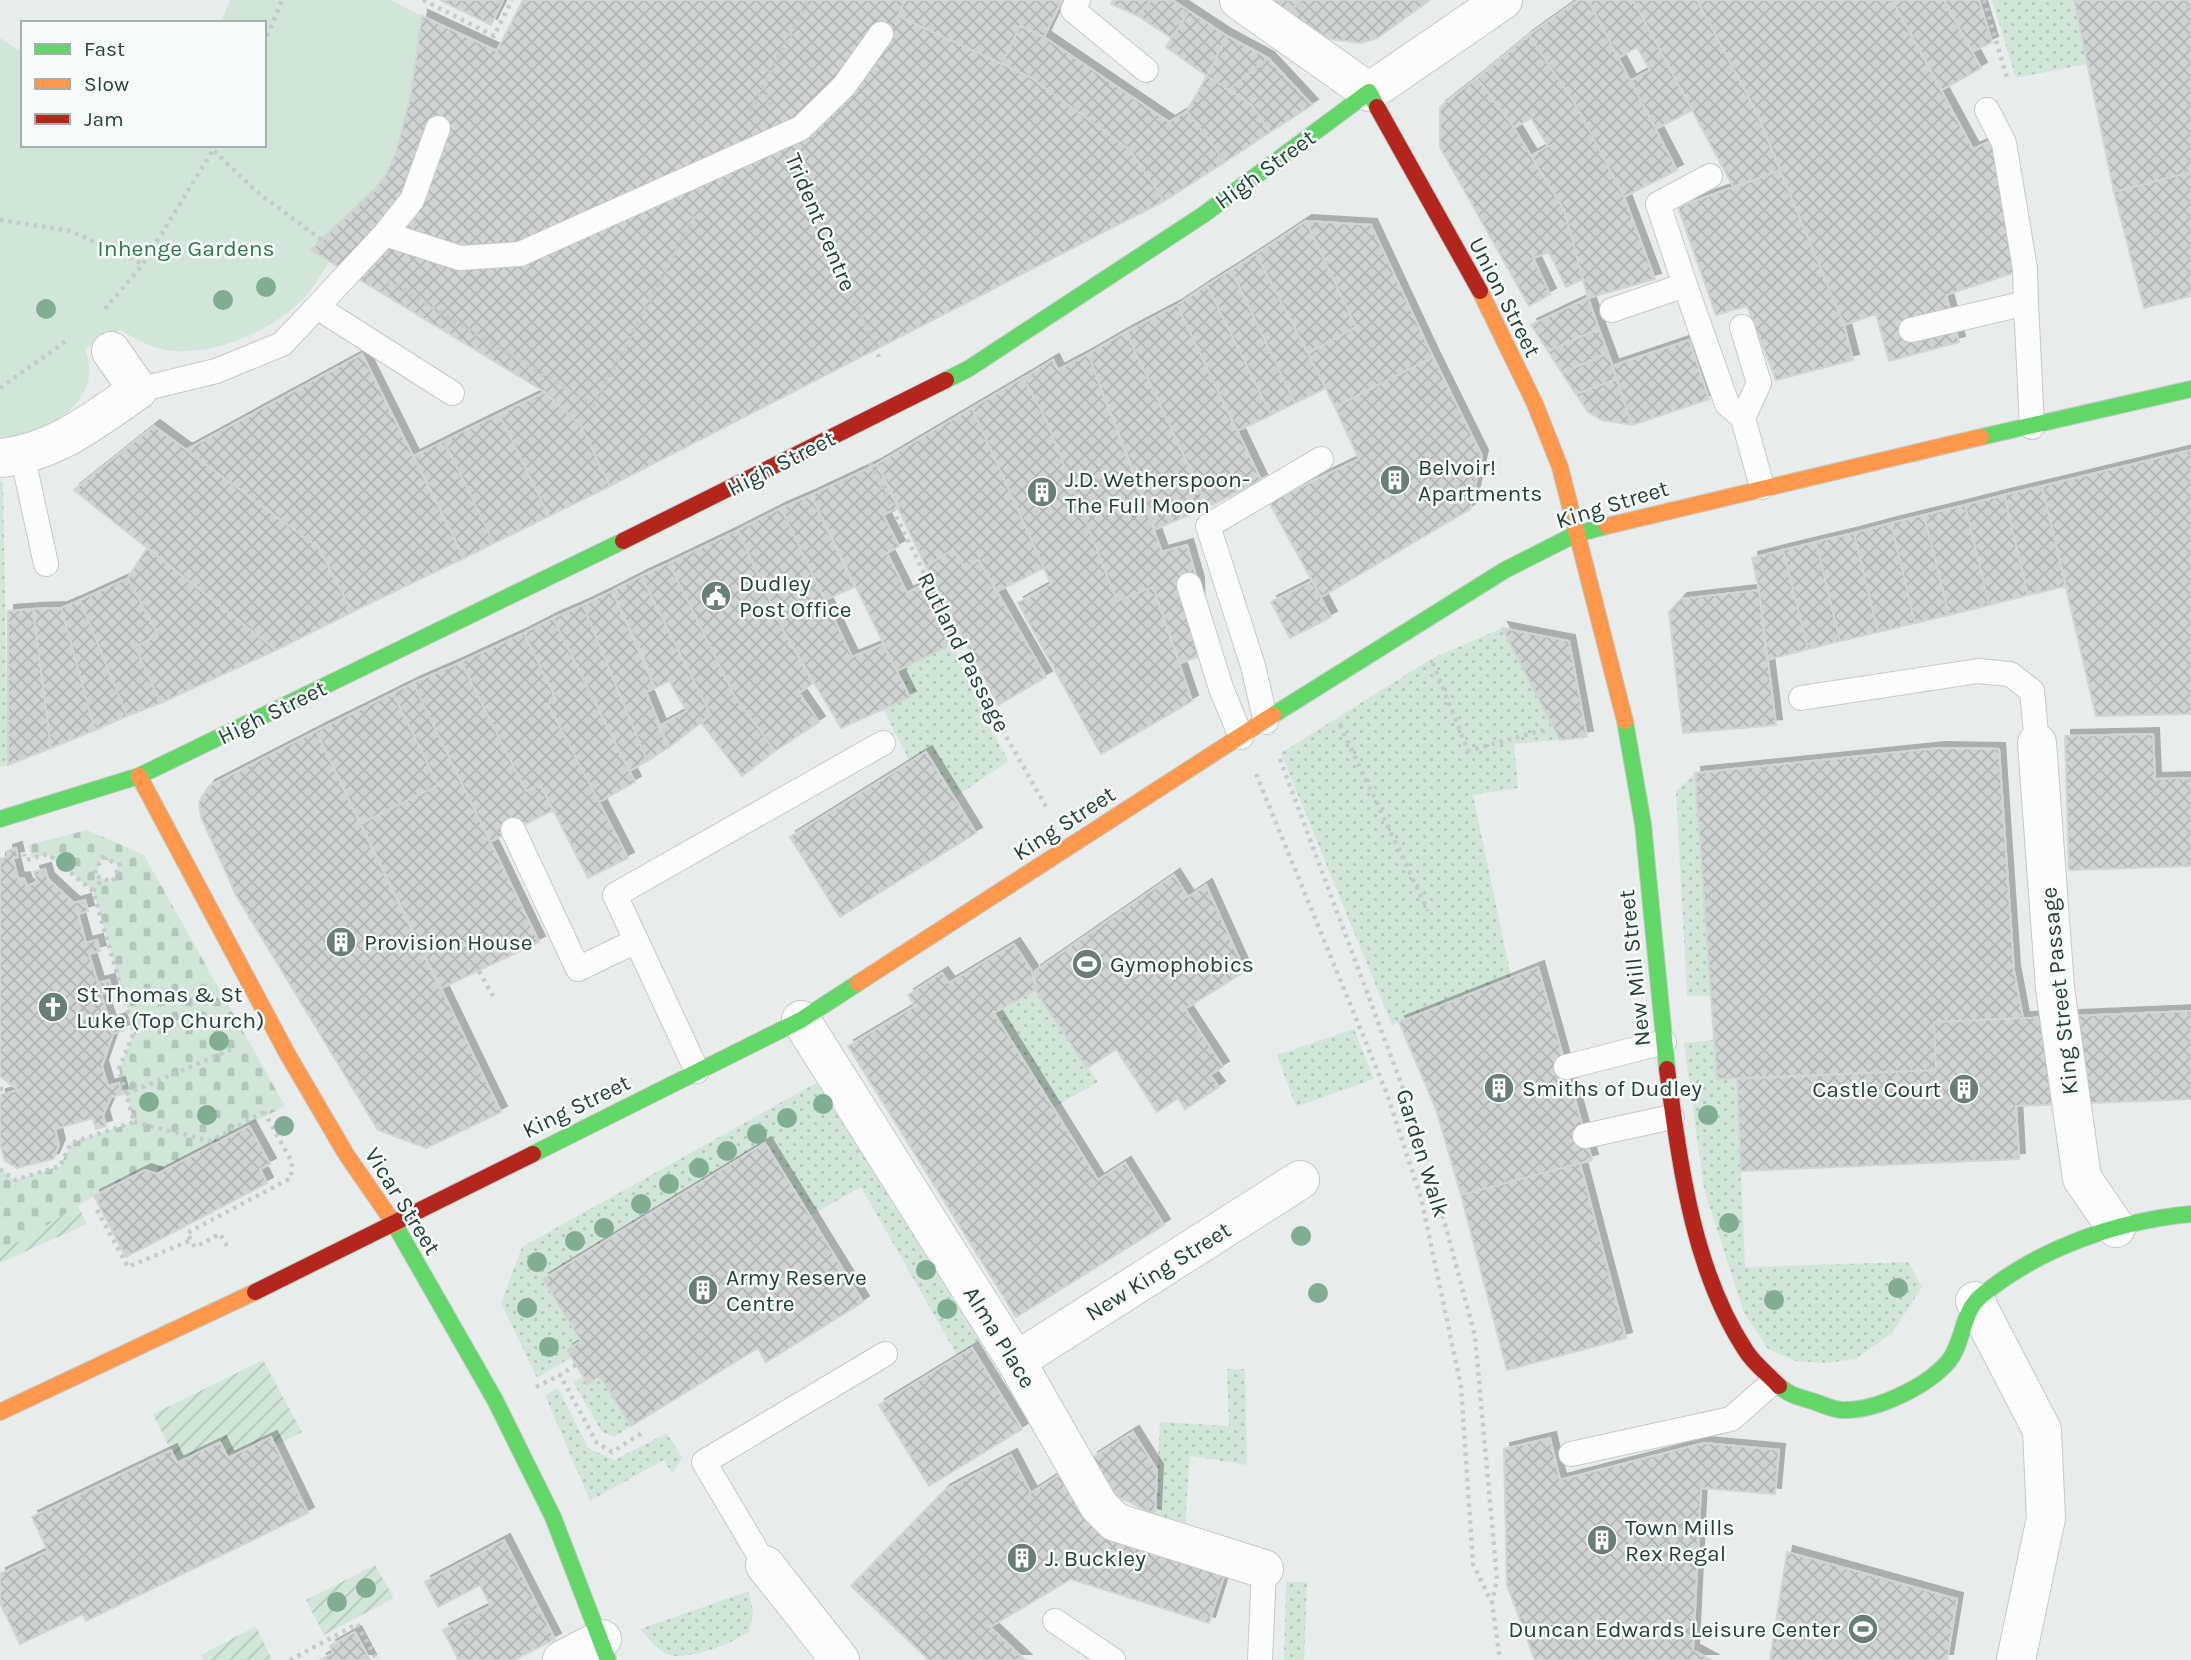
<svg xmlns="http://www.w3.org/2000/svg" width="2191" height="1660" viewBox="0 0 2191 1660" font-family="Karla,sans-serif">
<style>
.grass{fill:url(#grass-dots)}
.cemetery{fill:url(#cemetery-stones);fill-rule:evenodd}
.park{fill:#d1e6d8}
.garden{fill:url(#garden-furrows)}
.building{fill:url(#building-cross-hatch);stroke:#d1d6d4;stroke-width:2;filter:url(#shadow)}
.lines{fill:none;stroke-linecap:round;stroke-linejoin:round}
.lane-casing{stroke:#c5cac8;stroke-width:26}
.street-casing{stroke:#c5cac8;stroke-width:40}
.fast-casing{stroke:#c3cbc8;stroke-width:18}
.slow-casing{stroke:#c3cbc8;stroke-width:18}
.jam-casing{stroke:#c3cbc8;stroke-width:18}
.path{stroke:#c3ccca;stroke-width:4.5;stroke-dasharray:3.5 5;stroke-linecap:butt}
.lane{stroke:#fcfcfc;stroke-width:24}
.street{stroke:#fcfcfc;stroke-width:38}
.fast{stroke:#63d668;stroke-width:16}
.slow{stroke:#ff974d;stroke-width:16}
.jam{stroke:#b3261e;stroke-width:16}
.tree{fill:#81ae93}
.labels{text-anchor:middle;stroke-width:5;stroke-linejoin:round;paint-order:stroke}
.street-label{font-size:23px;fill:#24423a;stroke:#f7fbf9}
.park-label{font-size:23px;fill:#2d7a4b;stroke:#f7fbf9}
.poi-label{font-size:23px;fill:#24423a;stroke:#f7fbf9;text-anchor:start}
</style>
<defs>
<pattern id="grass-dots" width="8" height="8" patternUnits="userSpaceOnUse" patternTransform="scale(1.75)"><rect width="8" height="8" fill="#d1e6d8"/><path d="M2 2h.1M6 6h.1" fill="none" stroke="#b3c6ba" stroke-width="1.8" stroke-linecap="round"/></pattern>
<pattern id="cemetery-stones" width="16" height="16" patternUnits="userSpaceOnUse" patternTransform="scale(1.75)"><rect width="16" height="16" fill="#d1e6d8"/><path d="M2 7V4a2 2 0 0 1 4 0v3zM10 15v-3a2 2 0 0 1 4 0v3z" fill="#b3c6ba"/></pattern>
<pattern id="garden-furrows" width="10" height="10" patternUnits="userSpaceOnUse" patternTransform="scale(1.75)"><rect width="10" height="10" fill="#d1e6d8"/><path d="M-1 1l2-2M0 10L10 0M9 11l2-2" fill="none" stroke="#b3c6ba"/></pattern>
<pattern id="building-cross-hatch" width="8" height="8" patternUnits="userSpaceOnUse" patternTransform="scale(1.75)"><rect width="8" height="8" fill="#cfd4d2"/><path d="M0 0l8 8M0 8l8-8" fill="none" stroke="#b2b7b5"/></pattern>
<filter id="shadow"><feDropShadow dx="6" dy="-6" stdDeviation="0" flood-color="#0004"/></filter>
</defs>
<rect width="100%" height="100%" fill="#e8edeb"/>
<!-- grass -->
<path class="grass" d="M1992,0H2074L2087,64L2016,78Z
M0,481H3L8,765L0,767Z
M1502,628L1560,740L1514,744L1518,788L1473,795L1511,977L1392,1025L1281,753L1431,659Z
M952,644L991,730L1009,761L954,798L910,762L883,709L910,697L897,671Z
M1695,773L1711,996H1687L1676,791Z
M1035,990L1098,1082L1053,1108L994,1013Z
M1354,1029L1374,1079L1296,1107L1277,1055Z
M1714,1040L1717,1078L1737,1079L1745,1267L1908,1262L1922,1287L1892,1333L1856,1359L1827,1363L1796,1361L1768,1349L1744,1313L1704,1189L1684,1043Z
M823,1079L981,1338L958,1357L861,1187L810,1216L765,1143L543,1279L581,1341L567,1350L572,1357L537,1378L501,1303L522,1247Z
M1227,1369H1245L1247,1465L1190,1456L1185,1524L1155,1515L1160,1422L1229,1426Z
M583,1376L588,1383L600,1376L631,1426L614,1437L602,1432L573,1382Z
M558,1388L588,1448L614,1460L667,1433L682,1458L672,1474L664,1460L590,1501L545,1395Z
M1286,1582H1307L1304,1660H1284Z
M749,1591L753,1613L749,1632C730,1644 692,1660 669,1655C657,1650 649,1639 640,1629Z"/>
<!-- cemetery -->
<path class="cemetery" d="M87,830L144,855L285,1106L157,1174L94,1196L25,1239L0,1249V1169L15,1180L60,1166L71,1143L134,1122L119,1069L134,1032L93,891L48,855L32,858L28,845ZM102,858L119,865L112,882L95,875Z"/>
<!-- park -->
<path class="park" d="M230,0H391L422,16C415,66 413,129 387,173C369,203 337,226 312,250L330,261C322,273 314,287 305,297C273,330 220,354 174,351C154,350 137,339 120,330L85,349C106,402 45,435 0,438V38L23,53V145H264V23H221Z"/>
<!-- garden -->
<path class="garden" d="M78,1206L87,1224L0,1263V1249L25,1239Z
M263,1360L302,1432L275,1446L270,1437L228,1458L220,1442L177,1463L153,1414Z
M375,1565L394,1598L324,1635L306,1600Z
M256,1626L272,1660H203L201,1655Z"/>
<!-- building -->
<path class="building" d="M440,0H503L491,25Z
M523,0H905L898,16L1030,77L1130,150L1164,201L610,486L581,426L545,392L311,250L374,191L387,173L396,153L411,94L422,16L497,51Z
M905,0H1062L1044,37L1020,26L1002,64L898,16Z
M1113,0H1151L1138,16L1111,4Z
M1151,0H1172L1189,11L1172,38L1138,16Z
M1269,0H1301L1288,14Z
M1301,0H1430L1377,38L1361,43L1330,39L1288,14Z
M1578,0H1588L1677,170L1624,197L1577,107L1529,35Z
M1588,0H1633L1692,110L1656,129L1630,81L1650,70L1637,47L1618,58Z
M1633,0H1697L1756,111L1780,170L1734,188Z
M1697,0H1892L1973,149L1995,139L2013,273L1946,295L1959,342L1889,361L1876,314L1844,325L1756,111Z
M1892,0H1944L1981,68L1942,90Z
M1944,0H1979L1992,42L1972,52Z
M2074,0H2191V172L2114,192Z
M1189,11L1227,36L1207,76L1166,47Z
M1020,26L1044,37L1169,122L1187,111L1225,162L1164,201L1130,150L1030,77L1002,64Z
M1529,35L1577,107L1624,197L1655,279L1588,298L1564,210L1531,156L1548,146L1531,118L1514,128L1477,78Z
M1227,36L1268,58L1229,90L1207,76Z
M1268,58L1312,105L1270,132L1251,104L1229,90Z
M1207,76L1251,104L1270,132L1225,162L1187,111Z
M1477,78L1514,128L1564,210L1583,279L1566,287L1549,252L1533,258L1550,294L1529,306L1440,147V107Z
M1780,170L1844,325L1853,360L1776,380L1747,306L1716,315L1678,207Z
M2191,172V296L2144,308L2114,192Z
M1306,221L1356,327L1308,353L1256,254Z
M1306,221L1371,225L1433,357L1335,407L1308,353L1356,327Z
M1256,254L1326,388L1295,403L1231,270Z
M1231,270L1295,403L1271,415L1207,285Z
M1207,285L1271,415L1237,431L1177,305Z
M1588,298L1599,329L1548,351L1531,325Z
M1177,305L1261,480L1208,507L1126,332Z
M1599,329L1608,353L1562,373L1548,351Z
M1126,332L1208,507L1156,529L1088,354Z
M1689,340L1709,399L1632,425L1612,366Z
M1608,353L1617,379L1576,394L1562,373Z
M362,354L464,558L352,612L319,548L186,450Z
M1088,354L1162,552L1187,545L1198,583L1200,656L1180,663L1153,587L1117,601L1045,417L1023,378L1053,360L1058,370Z
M1433,357L1482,456L1470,509L1321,597L1269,502L1359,459L1335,407Z
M1023,378L1045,417L1117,601L1153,587L1192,701L1101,754L1018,603L1051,584L972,408Z
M1617,379L1632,425L1602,420L1588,412L1576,394Z
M545,392L581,426L610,486L549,516L499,414Z
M972,408L1044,568L996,592L979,560L965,568L953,549L926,567L877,464Z
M499,414L549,516L494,543L444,441Z
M154,426L319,548L352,612L276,650L74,490Z
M444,441L494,543L464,558L414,456Z
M2191,450V714L2096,716L2042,486Z
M877,464L899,507L883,515L899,546L887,553L907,593L922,585L952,644L897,671L811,495Z
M2042,486L2066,586L2028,595L2004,495Z
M811,495L854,587L825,600L781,508Z
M2004,495L2028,595L1989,605L1965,505Z
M1965,505L1989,605L1949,615L1924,515Z
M781,508L852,657L883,644L910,697L841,728L782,628L738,530Z
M1924,515L1949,615L1915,623L1891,523Z
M1891,523L1915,623L1878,632L1854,533Z
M738,530L782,628L813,683L799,693L819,722L775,751L735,697L669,563Z
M1854,533L1878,632L1840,641L1816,542Z
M1816,542L1840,641L1808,649L1783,550Z
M147,548L276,650L161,703L135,647L158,635L128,578Z
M953,549L965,568L979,560L1046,677L998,705L926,567Z
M1783,550L1808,649L1767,660L1759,590L1752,558Z
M669,563L735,697L775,751L742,776L701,722L711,715L641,576Z
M641,576L711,715L669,747L658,727L687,711L669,681L655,688L612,591Z
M128,578L158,635L135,647L161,703L127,716L80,600Z
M1312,581L1331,617L1290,638L1271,602Z
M1759,590L1776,725L1683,733L1669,612L1681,599Z
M612,591L644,658L655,688L646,692L669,747L647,761L583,605Z
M80,600L127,716L95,730L61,608Z
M583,605L647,761L629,771L553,618Z
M61,608L95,730L51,748L33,609Z
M33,609L51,748L8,765V611Z
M553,618L635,782L599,802L548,704L556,699L524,633Z
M1502,628L1569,641L1587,737L1560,740Z
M524,633L556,699L548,704L628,858L588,878L540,784L526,791L461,662Z
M461,662L526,791L540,784L553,810L490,842L413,683Z
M413,683L539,942L440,989L360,824L438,785L393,693Z
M393,693L438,785L360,824L316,731Z
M316,731L501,1112L426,1148L378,1130L236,895L201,817L199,802L209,786Z
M2153,734L2155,779L2191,778V866L2069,870L2065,736Z
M1939,748L1999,749L2014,971L2023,1018L1934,1022L1936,1070L1717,1079L1695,773Z
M926,752L976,833L840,917L790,837Z
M16,848L18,857L13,858L18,879L24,878L27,886L37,882L34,872L45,869L48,879L74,903L85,900L88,911L78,914L86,943L97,940L100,951L89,954L98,983L109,980L112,991L101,994L110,1022L120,1019L124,1030L113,1034L102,1066L108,1086L119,1083L122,1094L111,1097L103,1115L106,1126L96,1129L93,1118L55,1129L59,1145L53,1159L17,1168L5,1161L0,1144V1095L18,1090L0,1076V859L8,857L7,851Z
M1174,875L1188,897L1206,885L1245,971L1185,1009L1223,1067L1210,1075L1219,1087L1185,1109L1178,1098L1157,1112L1116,1049L1087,1068L1035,990V971Z
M1014,944L1032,971L1035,990L994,1013L1098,1180L1125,1163L1164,1225L1016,1317L848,1046L915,1006L908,995L942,973L949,983Z
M1538,967L1592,1160L1461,1195L1436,1109L1399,1022Z
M2191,1011V1099L2016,1106L2019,1159L1741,1171L1737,1079L1936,1070L1934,1022Z
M249,1126L270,1164L260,1169L267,1183L126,1257L94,1196L145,1170L157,1174Z
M765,1143L863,1302L766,1362L758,1348L631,1426L600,1376L588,1384L567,1350L581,1341L543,1279Z
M1580,1163L1626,1338L1507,1370L1461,1195Z
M972,1348L1022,1429L929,1486L879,1405Z
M1133,1432L1157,1470L1155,1515L1117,1496L1092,1458Z
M271,1437L308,1513L86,1621L83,1614L20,1644L0,1603V1574L48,1551L32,1517L171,1450L177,1463L220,1442L228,1458Z
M1550,1438L1560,1480L1704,1443L1779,1450L1775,1494L1701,1488L1693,1650L1711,1660H1535L1507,1585L1504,1449Z
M1011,1455L1031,1493L1064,1472L1103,1537L1224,1576L1209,1623L1071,1579L990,1627L1025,1660H929L851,1586L945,1490Z
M504,1540L555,1639L514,1660H459L443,1630L491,1606L480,1585L438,1607L425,1582Z
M1787,1552L1957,1599L1947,1660H1770Z
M355,1632L370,1660H320L333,1653L330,1646Z"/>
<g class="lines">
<!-- lane casing -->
<g class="lane-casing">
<path id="lane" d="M1078,0L1073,10L1146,70
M385,234L412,200L438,128
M1685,285L1727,404L1743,418L1759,383L1742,327
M2026,303L2032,427
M1612,310L1685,285L1658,204L1710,176
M1911,330L2026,303L2025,269L2004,143L1987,110
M138,390L216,371L282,344L317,307
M452,393L317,307L385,234L460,258L520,254L801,128L844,86L881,34
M1743,418L1762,487
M22,454L46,564
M1189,585L1221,688L1241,737
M1801,698L1978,671L2010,674L2032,691L2037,743
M1266,722L1253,666L1208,526L1321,459
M513,830L578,969L636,941
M1566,1067L1664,1042
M697,1071L615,895L883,743
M1585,1136L1672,1117
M1571,1454L1731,1419L1772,1383
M765,1565L704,1462L885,1354
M1055,1621L1113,1660
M1260,1660L1264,1569"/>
</g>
<!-- street casing -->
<g class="street-casing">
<path id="street" d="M1239,0L1369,92L1503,0
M0,458C54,453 95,420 138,390L111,351
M2037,743L2055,988L2082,1178L2116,1228
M801,1020L1016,1361L1099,1506L1115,1522L1264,1569
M1975,1301L2042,1430L2046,1518L2016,1660
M1016,1361L1300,1180
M765,1565L840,1660
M562,1660L602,1639"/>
</g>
<!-- fast casing -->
<g class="fast-casing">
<path id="fast" d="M946,380L968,369L1203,215L1369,92L1377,107
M1981,437L2191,389
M1273,715L1505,570L1576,534L1607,526
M1625,721L1643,824L1667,1069
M0,819L139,776L623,541
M533,1154L801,1020L858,983
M395,1225L495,1400L553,1517L608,1660
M1779,1386C1789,1395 1799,1397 1812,1401C1822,1404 1833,1410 1843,1410C1876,1411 1926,1387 1948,1362C1964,1343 1961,1313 1981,1296C2039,1248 2117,1221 2191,1214"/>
</g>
<!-- slow casing -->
<g class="slow-casing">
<path id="slow" d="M1480,291L1535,404L1560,467L1625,721
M1607,526L1981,437
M139,776L288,1055L346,1154L395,1225
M858,983L1273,715
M0,1412L255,1292"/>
</g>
<!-- jam casing -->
<g class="jam-casing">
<path id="jam" d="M1377,107L1480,291
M623,541L946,380
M1667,1069C1680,1163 1692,1269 1746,1351C1754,1364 1769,1375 1779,1386
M255,1292L533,1154"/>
</g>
<!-- path -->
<path class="path" d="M423,0L494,36L512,0
M1984,0L2008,81
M264,44L282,0
M763,87L771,105
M750,111L808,0
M208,145L257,192L327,244
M797,167L879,357
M0,220L71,231L143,264
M388,281L594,405L695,214
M105,309L143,264L216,145
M0,388L69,339
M870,463L991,710L1048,810
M1433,663L1468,751L1543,730
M1340,725L1428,911
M1280,759L1409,1105L1430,1168L1475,1336L1497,1580L1492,1602
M1256,774L1387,1094L1421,1198L1461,1386L1473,1564L1492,1603L1500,1660
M102,857L120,865L112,882L94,875Z
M93,891L103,878
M479,971L493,996
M0,1088L8,1093
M126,1094L235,1048
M134,1122L210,1141L264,1112
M0,1169L15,1180L60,1166L71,1143L134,1122L119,1069L134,1032L93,891L48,854L26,860L24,854
M97,1210L128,1267L191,1240
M227,1246L220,1234L195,1247L187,1233L291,1178L292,1162L264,1112
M576,1365L560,1375L597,1443L612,1452L645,1431
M536,1387L560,1375
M290,1660L357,1624L377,1660"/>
<!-- lane -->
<use href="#lane" class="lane"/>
<!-- street -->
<use href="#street" class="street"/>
<!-- fast -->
<use href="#fast" class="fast"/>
<!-- slow -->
<use href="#slow" class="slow"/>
<!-- jam -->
<use href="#jam" class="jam"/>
</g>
<!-- trees -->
<g class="tree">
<circle cx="266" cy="287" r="10"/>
<circle cx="223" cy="300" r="10"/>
<circle cx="46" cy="309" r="10"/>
<circle cx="66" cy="862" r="10"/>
<circle cx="219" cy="1041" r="10"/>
<circle cx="149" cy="1102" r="10"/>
<circle cx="823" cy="1104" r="10"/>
<circle cx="207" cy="1115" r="10"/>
<circle cx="1708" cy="1115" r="10"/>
<circle cx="787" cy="1118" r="10"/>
<circle cx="284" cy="1126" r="10"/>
<circle cx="757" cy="1134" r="10"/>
<circle cx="727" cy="1151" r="10"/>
<circle cx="699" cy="1168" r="10"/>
<circle cx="669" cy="1184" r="10"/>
<circle cx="641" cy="1204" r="10"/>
<circle cx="1729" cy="1223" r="10"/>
<circle cx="604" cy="1228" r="10"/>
<circle cx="1301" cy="1236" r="10"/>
<circle cx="575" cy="1241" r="10"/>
<circle cx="537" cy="1262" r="10"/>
<circle cx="926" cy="1270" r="10"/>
<circle cx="1898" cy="1288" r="10"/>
<circle cx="1318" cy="1293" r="10"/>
<circle cx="1774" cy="1300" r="10"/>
<circle cx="527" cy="1308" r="10"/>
<circle cx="947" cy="1309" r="10"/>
<circle cx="549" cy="1347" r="10"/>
<circle cx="366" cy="1588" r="10"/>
<circle cx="337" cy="1602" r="10"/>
</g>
<!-- icons -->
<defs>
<g id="building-disc" transform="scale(1.575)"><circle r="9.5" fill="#697e78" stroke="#f7fbf9"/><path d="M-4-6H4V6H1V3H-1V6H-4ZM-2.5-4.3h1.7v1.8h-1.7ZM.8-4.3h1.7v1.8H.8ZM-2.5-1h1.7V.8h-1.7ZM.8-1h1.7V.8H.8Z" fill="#fff"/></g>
<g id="civic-disc" transform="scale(1.575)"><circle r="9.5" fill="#697e78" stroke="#f7fbf9"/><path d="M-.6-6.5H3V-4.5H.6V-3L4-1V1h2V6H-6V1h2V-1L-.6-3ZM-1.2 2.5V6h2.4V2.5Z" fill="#fff"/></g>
<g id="stadium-disc" transform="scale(1.575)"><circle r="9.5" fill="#697e78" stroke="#f7fbf9"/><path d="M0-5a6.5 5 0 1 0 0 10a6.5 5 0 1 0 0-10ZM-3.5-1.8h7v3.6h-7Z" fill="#fff"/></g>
<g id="church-disc" transform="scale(1.575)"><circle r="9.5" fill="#697e78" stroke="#f7fbf9"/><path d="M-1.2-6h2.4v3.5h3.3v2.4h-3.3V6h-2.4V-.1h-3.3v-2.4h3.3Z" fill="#fff"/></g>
</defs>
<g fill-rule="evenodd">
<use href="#building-disc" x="1395" y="480"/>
<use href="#building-disc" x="1042" y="492"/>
<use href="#civic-disc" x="716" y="596"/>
<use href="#building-disc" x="341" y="942"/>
<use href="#stadium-disc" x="1087" y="964"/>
<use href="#church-disc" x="53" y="1007"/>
<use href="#building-disc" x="1499" y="1088"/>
<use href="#building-disc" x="1964" y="1089"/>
<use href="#building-disc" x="703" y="1290"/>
<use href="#building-disc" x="1602" y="1540"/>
<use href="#building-disc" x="1022" y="1558"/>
<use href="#stadium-disc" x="1863" y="1629"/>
</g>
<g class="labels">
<!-- street labels -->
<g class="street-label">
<text transform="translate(1265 169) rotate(-36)" y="8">High Street</text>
<text transform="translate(821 222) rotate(67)" y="8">Trident Centre</text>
<text transform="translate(1505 297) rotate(63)" y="8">Union Street</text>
<text transform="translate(781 463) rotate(-27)" y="8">High Street</text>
<text transform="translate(1612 504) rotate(-17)" y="8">King Street</text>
<text transform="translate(964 652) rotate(63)" y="8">Rutland Passage</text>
<text transform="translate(272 712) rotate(-26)" y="8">High Street</text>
<text transform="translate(1064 823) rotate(-33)" y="8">King Street</text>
<text transform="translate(1634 968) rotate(-96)" y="8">New Mill Street</text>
<text transform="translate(2059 991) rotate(-96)" y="8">King Street Passage</text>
<text transform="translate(576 1106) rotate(-26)" y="8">King Street</text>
<text transform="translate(1423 1153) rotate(73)" y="8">Garden Walk</text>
<text transform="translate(403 1201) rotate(58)" y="8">Vicar Street</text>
<text transform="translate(1158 1271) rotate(-32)" y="8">New King Street</text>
<text transform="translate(1000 1337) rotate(58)" y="8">Alma Place</text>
</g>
<!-- park labels -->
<g class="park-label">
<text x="186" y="256">Inhenge Gardens</text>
</g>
<!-- poi labels -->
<g class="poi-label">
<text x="1418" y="475">Belvoir!<tspan x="1418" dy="26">Apartments</tspan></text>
<text x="1065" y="487">J.D. Wetherspoon-<tspan x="1065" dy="26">The Full Moon</tspan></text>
<text x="739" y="591">Dudley<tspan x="739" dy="26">Post Office</tspan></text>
<text x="364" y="950">Provision House</text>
<text x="1110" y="972">Gymophobics</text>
<text x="76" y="1002">St Thomas &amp; St<tspan x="76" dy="26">Luke (Top Church)</tspan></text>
<text x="1522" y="1096">Smiths of Dudley</text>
<text x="1941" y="1097" text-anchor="end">Castle Court</text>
<text x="726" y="1285">Army Reserve<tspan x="726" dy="26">Centre</tspan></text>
<text x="1625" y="1535">Town Mills<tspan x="1625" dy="26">Rex Regal</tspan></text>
<text x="1045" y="1566">J. Buckley</text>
<text x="1840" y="1637" text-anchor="end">Duncan Edwards Leisure Center</text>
</g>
</g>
<!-- legend -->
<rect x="21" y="21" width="245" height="126" fill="#f7fbf9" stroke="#a3b1ad" stroke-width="2"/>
<rect x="35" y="44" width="35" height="10" fill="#63d668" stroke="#a3b1ad" stroke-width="2"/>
<text x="84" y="56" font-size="21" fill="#24423a">Fast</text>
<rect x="35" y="79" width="35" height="10" fill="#ff974d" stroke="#a3b1ad" stroke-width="2"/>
<text x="84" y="91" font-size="21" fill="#24423a">Slow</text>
<rect x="35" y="114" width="35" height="10" fill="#b3261e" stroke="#a3b1ad" stroke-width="2"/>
<text x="84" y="126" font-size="21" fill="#24423a">Jam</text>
</svg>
